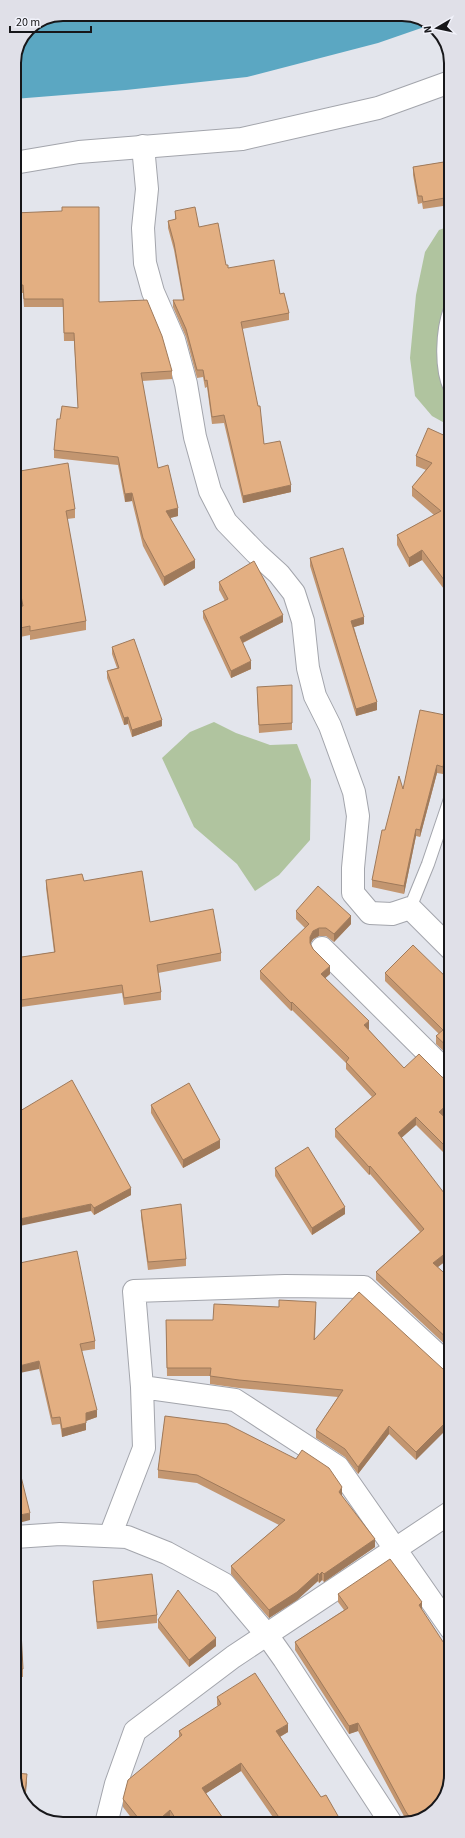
<svg xmlns="http://www.w3.org/2000/svg" width="465" height="1838" viewBox="0 0 465 1838" font-family="'Source Sans 3',sans-serif">
<style>
.green{fill:#b0c49f}
.water{fill:#5ba7c2}
.lines{fill:none;stroke-linecap:round;stroke-linejoin:round}
.service-casing{stroke:#a3a5ac;stroke-width:14}
.minor-casing{stroke:#a3a5ac;stroke-width:24}
.tertiary-casing{stroke:#a3a5ac;stroke-width:24}
.service{stroke:#fff;stroke-width:12}
.minor{stroke:#fff;stroke-width:22}
.tertiary{stroke:#fff;stroke-width:22}
.wall{fill:#c39670}
.shaded-wall{fill:#9f7a5b}
.building{fill:#e3af82;stroke:#9f7a5b}
.rim{fill:none;stroke:#17171a;stroke-width:2}
</style>
<rect width="100%" height="100%" fill="#e3e5ec"/>
<!-- green -->
<path class="green" d="M450,226V426L432,416L415,396L410,358L416,295L425,252L439,230Z
M214,722L236,733L270,745L297,744L311,780L310,840L279,875L255,891L237,864L194,827L162,758L190,732Z"/>
<!-- water -->
<path class="water" d="M63,14H408L430,25L378,43L247,77L126,90L14,99V63L29,28Z"/>
<g class="lines">
<!-- service casing -->
<g class="service-casing">
<path id="service" d="M450,309C442,330 440,368 450,389
M410,908L428,864L450,799"/>
</g>
<!-- minor casing -->
<g class="minor-casing">
<path id="minor" d="M143,146L147,189L143,228L145,263L153,292L174,340L186,384L195,437L210,491L226,522L256,553L279,574L294,593L303,621L308,668L315,696L330,726L354,792L358,816L353,868V893L370,913L392,914L410,908L451,949
M322,948L451,1076
M142,1387L235,1400L338,1467L451,1629
M110,1536L144,1448L142,1387L134,1291L285,1286L364,1287L451,1367
M106,1824L116,1784L135,1731L233,1657L451,1512"/>
</g>
<!-- tertiary casing -->
<g class="tertiary-casing">
<path id="tertiary" d="M14,163L79,152L242,139L378,108L450,82
M15,1537L60,1534L127,1537L167,1553L224,1584L267,1635L284,1659L391,1823"/>
</g>
<!-- service -->
<use href="#service" class="service"/>
<!-- minor -->
<use href="#minor" class="minor"/>
<!-- tertiary -->
<use href="#tertiary" class="tertiary"/>
</g>
<!-- wall -->
<path class="wall" d="M450,161V205L423,209L422,203L418,204L413,175V167Z
M175,211L199,227L228,268L280,294L289,313V320L242,329L264,444L291,492L243,503L224,423L212,424L207,387L205,388L203,377L197,378L186,337L173,307V300H183L174,250L168,228V221L175,220Z
M14,213L99,302L172,371V379L142,381L158,468L178,516L170,518L195,568L164,586L143,546L132,501L125,502L118,465L54,458V450L60,419L78,408L74,341H64L63,307H24L23,293H14Z
M450,438V597L422,560L409,567L397,545V535L434,515L412,496V487L426,470L416,466V456Z
M14,472L75,509V518L67,519L86,621V630L30,640V635L20,637L16,616V607L21,606L14,569V555L19,554L14,524Z
M310,558L364,624L354,627L377,710L356,716L310,566Z
M219,582L283,622L243,643L251,669L231,678L203,618V611L225,601L219,590Z
M112,647L162,726L132,737L128,724L124,725L107,678V671L117,668L112,654Z
M292,685V730L259,733L257,694Z
M450,716L443,774L437,773L420,837L416,836L404,894L372,887V880L385,830L403,789Z
M46,880L84,881L150,922L221,953V961L158,973L161,992V1000L124,1005L122,993L14,1008V955L15,958L54,952L46,888Z
M296,911L351,924L334,942L326,936H319L313,939L310,944L330,974L325,978L369,1029H368L404,1068L442,1077L447,1080H451V1109L443,1116L451,1123V1160L416,1125L401,1138L451,1257L437,1267L451,1279V1350L376,1280V1272L420,1232L370,1174L369,1175L335,1137V1129L372,1097L346,1069V1063L292,1010L291,1011L260,979V971L305,928L296,919Z
M385,973L451,982V1058L436,1044V1036L439,1034L385,981Z
M151,1105L220,1148L183,1168L151,1113Z
M15,1114L131,1195L94,1215L91,1211Z
M275,1168L345,1214L312,1235L275,1176Z
M141,1210L186,1259V1266L148,1270L141,1217Z
M15,1264L95,1341V1349L82,1351L97,1417L86,1421V1430L62,1437L60,1424L52,1425Z
M316,1309L315,1340L443,1369L416,1460L389,1434L358,1474L345,1457L316,1438V1430L338,1397L239,1388L210,1384V1376H167L166,1320H213Z
M165,1416L342,1495V1496L375,1547L324,1582L322,1580L319,1583L318,1581L297,1600L269,1618L231,1574V1566L279,1525L197,1483L158,1478V1470Z
M93,1581L157,1615V1623L97,1629L93,1588Z
M338,1594L422,1610L439,1807L411,1823H409L406,1820L358,1731L349,1734L295,1650V1642L344,1610L338,1602Z
M15,1612L23,1669V1677H15Z
M158,1620L216,1646L189,1667L158,1628Z
M217,1697L288,1732L280,1737L321,1797L342,1823H277L241,1771L206,1793L227,1824H173L170,1819L164,1824H136L123,1807V1799L179,1737V1731L218,1706L217,1705Z"/>
<!-- shaded-wall -->
<path class="shaded-wall" d="M291,485V492L243,503V496Z
M132,493V501L125,502V494Z
M178,508V516L166,519V511Z
M422,550V560L409,567V558Z
M195,560V568L164,586V577Z
M283,615V622L240,644V637Z
M364,617V624L351,628V621Z
M251,661V669L231,678V671Z
M377,702V710L356,716V709Z
M128,717V724L124,725V718Z
M162,720V726L132,737V730Z
M450,732V739L443,774V767Z
M437,765V773L420,837V830Z
M416,829V836L404,894V886Z
M351,916V924L334,942V934Z
M319,928V936L313,939L310,944V937L313,931Z
M330,966V974L321,982V974Z
M292,1002V1010L291,1011V1003Z
M369,1021V1029L364,1033V1025Z
M19,1039V1047L15,1048V1040Z
M451,1101V1109L439,1120V1112Z
M416,1117V1125L398,1141V1133Z
M220,1140V1148L183,1168V1160Z
M370,1166V1174L369,1175V1167Z
M131,1188V1195L94,1215V1208Z
M91,1204V1211L15,1227V1220Z
M345,1207V1214L312,1235V1228Z
M451,1249V1257L433,1271V1263Z
M39,1361V1369L15,1374V1367Z
M97,1410V1417L86,1421V1413Z
M451,1417V1425L416,1460V1452Z
M86,1423V1430L62,1437V1429Z
M389,1426V1434L358,1474V1467Z
M342,1487V1495L339,1500V1492Z
M30,1513V1520L15,1524V1516Z
M375,1539V1547L324,1582V1574Z
M322,1572V1580L319,1583V1575Z
M318,1573V1581L297,1600L269,1618V1610Z
M422,1602V1610L419,1613V1605Z
M216,1638V1646L189,1667V1660Z
M358,1723V1731L349,1734V1726Z
M288,1724V1732L276,1739V1731Z
M241,1763V1771L202,1796V1788Z
M27,1774V1782L25,1802L24,1801Z
M170,1810V1819L164,1824H154Z"/>
<!-- building -->
<path class="building" d="M450,161V197L423,202L422,196H418L413,167Z
M62,207H99V302L147,300L162,336L172,371L141,373L158,468L168,465L178,508L166,511L195,560L164,577L143,538L132,493L125,494L118,457L54,450L57,419H60L62,406L78,408L74,333H64L63,299H24L23,285H14V213L62,211Z
M195,207L199,227L218,223L226,265H228V268L274,260L280,294L284,293L289,313L241,322L258,406H260L264,444L280,441L291,485L243,496L224,415L212,417L207,380L205,381L203,370H197L186,329L173,300H184L174,243L168,221L176,219L175,211Z
M428,428L450,438V588L422,550L409,558L397,535L441,511L412,487L432,463L416,456Z
M68,463L75,509L66,511L86,621L30,631V626L20,628L16,607L23,606L14,560V555L21,554L14,514V472Z
M343,548L364,617L351,621L377,702L356,709L310,558Z
M254,561L283,615L240,637L251,661L231,671L203,611L228,599L219,582Z
M134,639L162,720L132,730L128,717L124,718L107,671L119,668L112,647Z
M292,685V723L259,725L257,687Z
M420,710L450,716V732L443,767L437,765L420,830L416,829L404,886L372,880L382,830H385L399,776L403,789Z
M142,871L150,922L213,909L221,953L157,965L161,992L124,998L122,985L14,1001V955L15,958L55,952L46,880L82,874L84,881Z
M318,886L351,916L334,934L326,928H319L313,931L310,937V943L313,949L330,966L321,974L369,1021L364,1025L404,1068L419,1054L442,1077L447,1080H451V1101L439,1112L451,1123V1152L416,1117L398,1133L451,1202V1249L433,1263L451,1279V1342L376,1272L424,1229L370,1166L369,1167L335,1129L376,1094L346,1062L349,1058L292,1002L291,1003L260,971L309,924L296,911Z
M413,945L451,982V1050L436,1036L443,1030L385,973Z
M14,1015L19,1039L15,1040Z
M72,1080L131,1188L94,1208L91,1204L15,1220V1114Z
M189,1083L220,1140L183,1160L151,1105Z
M308,1147L345,1207L312,1228L275,1168Z
M181,1204L186,1259L148,1262L141,1210Z
M77,1251L95,1341L80,1344L97,1410L86,1413V1423L62,1429L60,1417L52,1418L39,1361L15,1367V1264Z
M359,1292L443,1369L449,1371H451V1417L416,1452L389,1426L358,1467L345,1449L316,1430L343,1390L239,1380L210,1376L211,1368H167L166,1320H213L214,1304L279,1307V1300L316,1302L314,1340Z
M165,1416L227,1424L296,1459L302,1450L329,1468L342,1487L339,1492L375,1539L324,1574L322,1572L319,1575L318,1573L297,1592L269,1610L231,1566L285,1520L197,1475L158,1470Z
M15,1452L30,1513L15,1516Z
M390,1559L422,1602L419,1605L451,1654V1775L439,1807L413,1822L406,1812L358,1723L349,1726L295,1642L348,1608L338,1594Z
M152,1574L157,1615L97,1622L93,1581Z
M178,1590L216,1638L189,1660L158,1620Z
M15,1612H20L23,1669H15Z
M255,1673L288,1724L276,1731L321,1797L326,1795L342,1823H283L241,1763L202,1788L227,1824H179L170,1810L154,1824H143L123,1799L128,1780L182,1735L179,1731L221,1704L217,1697Z
M15,1773L27,1774L24,1801L15,1784Z"/>
<!-- crop -->
<path d="M0 0H465V1838H0ZM63 21H402A42 42 0 0 1 444 63V1775A42 42 0 0 1 402 1817H63A42 42 0 0 1 21 1775V63A42 42 0 0 1 63 21Z" fill="#e0e0e8" fill-rule="evenodd"/>
<path class="rim" d="M63 21H402A42 42 0 0 1 444 63V1775A42 42 0 0 1 402 1817H63A42 42 0 0 1 21 1775V63A42 42 0 0 1 63 21Z"/>
<!-- north arrow -->
<g transform="translate(437 28) rotate(261)" stroke="#f1f2fa" stroke-width="3" paint-order="stroke">
<path d="M0-3L7 15L0 10L-7 15Z" fill="#17171a"/>
<text y="-6" font-size="11" font-weight="bold" text-anchor="middle" fill="#17171a">N</text>
</g>
<!-- scale -->
<path d="M10 26v6h81v-6" fill="none" stroke="#17171a" stroke-width="2"/>
<text x="16" y="26" font-size="12" fill="#17171a" stroke="#f1f2fa" stroke-width="3" paint-order="stroke">20 m</text>
</svg>
